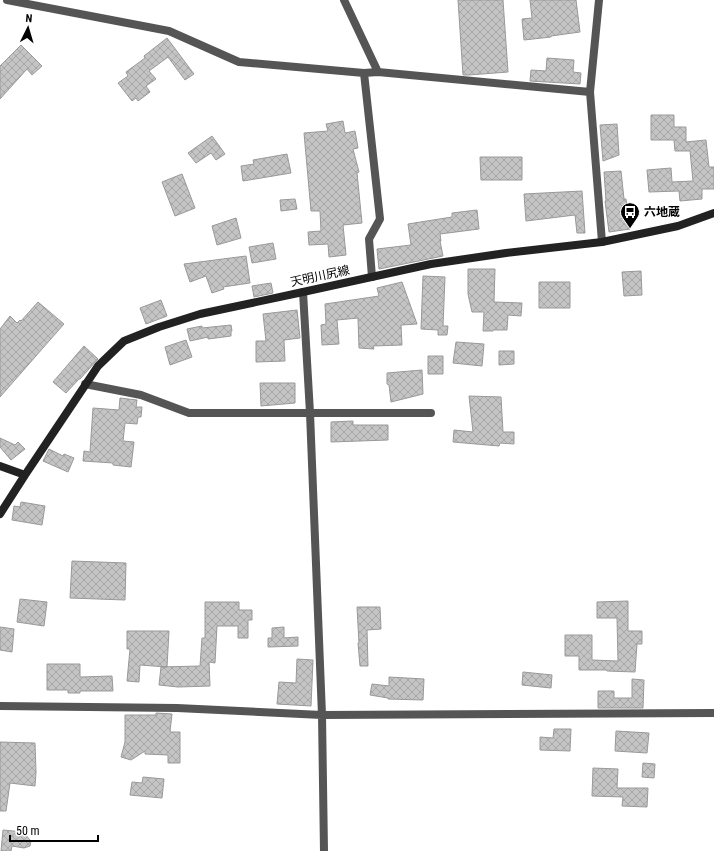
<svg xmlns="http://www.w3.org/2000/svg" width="714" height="851" viewBox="0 0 714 851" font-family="'Roboto Condensed','Noto Sans JP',sans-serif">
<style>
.building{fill:url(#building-cross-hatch);stroke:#999}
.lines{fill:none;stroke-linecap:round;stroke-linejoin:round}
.street{stroke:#555;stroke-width:8}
.secondary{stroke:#222;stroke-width:8}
.labels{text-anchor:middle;stroke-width:4;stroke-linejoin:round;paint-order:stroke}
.poi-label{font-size:12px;font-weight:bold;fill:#000;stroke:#fff;text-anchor:start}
.street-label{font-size:12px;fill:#000;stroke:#fff}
</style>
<defs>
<pattern id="building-cross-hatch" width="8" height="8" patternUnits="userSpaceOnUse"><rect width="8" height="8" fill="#c4c4c4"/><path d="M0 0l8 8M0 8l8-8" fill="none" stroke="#a7a7a7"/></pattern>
</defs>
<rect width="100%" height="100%" fill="#fff"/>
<!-- building -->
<path class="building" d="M458,0H503L508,72L469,75H463Z
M530,0H576L580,32L551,36V37L524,40L522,19L532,18Z
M167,38L194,74L185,80L168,57L149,71L156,79L146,86L150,92L138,101L136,98L132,101L118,83L128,76L126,72L145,58L144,56Z
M21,45L42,66L32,75L27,69L0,99V66Z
M547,58L574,60L573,72L581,73L580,84L530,81L531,70L546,71Z
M651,115H674V127H686V142L706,140L709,167H714V189H702V199L680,201L679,191L649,192L647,170L671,168L672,182L693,181L690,151H675L674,140H651Z
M343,121L345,133L355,131L358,148L353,149L359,172L357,173L362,223L343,225L346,255L329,257L328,244L309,245L308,232L321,231L320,211H311L304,133L328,131L326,124Z
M617,124L619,155L603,161L600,125Z
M212,136L225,154L216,160L211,153L196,163L188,153Z
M287,154L291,173L243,181L241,166L254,164L253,160Z
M480,157H522V180H481Z
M621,171L624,199H626L630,229L609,232L605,201H606L604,172Z
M182,174L195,208L175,216L162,182Z
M582,191L585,233H577L575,215L526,221L524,194Z
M295,199L297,209L281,211L280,200Z
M477,210L479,229L440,234L441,241H440L443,256L379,269L377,249L411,245L408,224L452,217V213Z
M236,218L241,238L217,245L212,226Z
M273,243L276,259L252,263L249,247Z
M246,256L250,283L223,287L224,289L212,293L206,276L190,282L184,264Z
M468,269H495L494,302L522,303L521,316L508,315L507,330H493V331H483L484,312H472L468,294Z
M641,271L642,295L624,296L622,272Z
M423,276L445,277L443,326H448L447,335H438V330L421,329Z
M402,282L417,324L401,325L402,345L373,346L374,349L359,348L358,318L337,320L339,344L322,345L321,325L326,324L325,304L379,296L377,288Z
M539,282H570V308H539Z
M271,283L273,293L254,297L252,286Z
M161,300L167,316L146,324L140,308Z
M38,302L64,324L0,397V329L10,316L17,323L20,320L21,321Z
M297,310L300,338L284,340L285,361L256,362V341H266L263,314Z
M231,325L232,331H231V336L208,339V337L190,341L187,329L202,326V328Z
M186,340L192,357L170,365L165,347Z
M456,342L484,344L482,366L453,363Z
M84,346L98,359L80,379H79L66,393L53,382Z
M499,351H514V364L499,365Z
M428,356H443V374H428Z
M422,370L423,394L391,402L389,385L387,384V373Z
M260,383H295V403L261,406Z
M469,396L501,397L503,432H514V444L500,443L499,446L453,442L454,430L473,432Z
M120,398L137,400L136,407H142L141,417H138L137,424L125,423L123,441L134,442L131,467L113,465V463L83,461L84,451L90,452L93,408L119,410Z
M353,421V425H388V440L331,442V422Z
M0,438L15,445L18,442L25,449L11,460L0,447Z
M49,449L63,456L64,454L74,458L68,472L43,461Z
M21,502L45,506L42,525L12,520L14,506L20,507Z
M72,561L126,563L125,600L70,598Z
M20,599L47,602L44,626L17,622Z
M628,601V631H642V644H637L635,672L607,671V670H579V656H565V635H592V660L618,661L617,618H597V602Z
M205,602H239V610H252V620H248V638H238V626H217L215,663L209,662L210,686L178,687L159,685L161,667L200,666L202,638H205Z
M357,607H380L381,629L367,630L368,666H360L358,643H359Z
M0,627L14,629L12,652L0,650Z
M284,627V638L298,637V646L268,647V638H272V628Z
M127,631H169L167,667L140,665L139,682L127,681L130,649H127Z
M297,659L313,660L311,706L277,704L279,682L296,683Z
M47,664H80V677L112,676L113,691H80V693H68V690H47Z
M523,672L552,675L551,688L522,685Z
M389,677L424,679L423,700L388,699V698L370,695L372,684L389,686Z
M632,679L644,680L643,708H598V691H614V698H632Z
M156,713L172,714L170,732H180V763H168V755L145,754V751L131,760L121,757L125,742V715H156Z
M554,729H571L570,751L540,750V737L553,738Z
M616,731L649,733L647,753L615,751Z
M0,742L35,743L36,772L35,786L10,783L6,811H0Z
M643,763L655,764L654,778L642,777Z
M593,768L618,769L617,788H648L647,807L622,806L623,797L592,796Z
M143,777L164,779L162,798L130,795L132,782L142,783Z
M3,830L23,832L31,841L30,846L24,848L12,846L11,851H1Z"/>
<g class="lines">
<!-- street -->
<path class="street" d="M7,0L169,31L239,62L364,73L378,72L590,92
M344,0L378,72
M599,0L590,92L602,242
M364,73L380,219L369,239L372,277
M303,292L310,413L322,715L324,851
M85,384L141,395L189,413H431
M0,706L177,708L322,715L714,713"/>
<!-- secondary -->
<path class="secondary" d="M0,466L25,475L98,366L124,341L159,327L200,314L303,292L431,264L506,253L602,242L678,226L714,213
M0,514L25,475"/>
</g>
<!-- icons -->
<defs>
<g id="bus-pin" transform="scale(1)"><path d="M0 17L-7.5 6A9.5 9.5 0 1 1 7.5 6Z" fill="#000" stroke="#fff"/><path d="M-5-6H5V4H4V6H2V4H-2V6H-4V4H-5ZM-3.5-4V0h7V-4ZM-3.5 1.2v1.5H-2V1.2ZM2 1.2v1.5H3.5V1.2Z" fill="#fff"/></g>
</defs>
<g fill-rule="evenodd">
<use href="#bus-pin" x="630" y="212"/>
</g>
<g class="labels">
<!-- poi labels -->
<g class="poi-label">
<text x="644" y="216">六地蔵</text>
</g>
<!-- street labels -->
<g class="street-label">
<text transform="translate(320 276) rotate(-12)" y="4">天明川尻線</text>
</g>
</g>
<!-- north arrow -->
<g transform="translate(28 28) rotate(5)" stroke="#ffffff" stroke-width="3" paint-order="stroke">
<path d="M0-3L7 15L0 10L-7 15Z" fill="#000000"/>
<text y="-6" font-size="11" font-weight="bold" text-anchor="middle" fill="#000000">N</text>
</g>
<!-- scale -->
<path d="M10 835v6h88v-6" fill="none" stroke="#000000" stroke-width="2"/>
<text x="16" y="835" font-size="12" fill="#000000" stroke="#ffffff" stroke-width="3" paint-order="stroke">50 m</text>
</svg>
